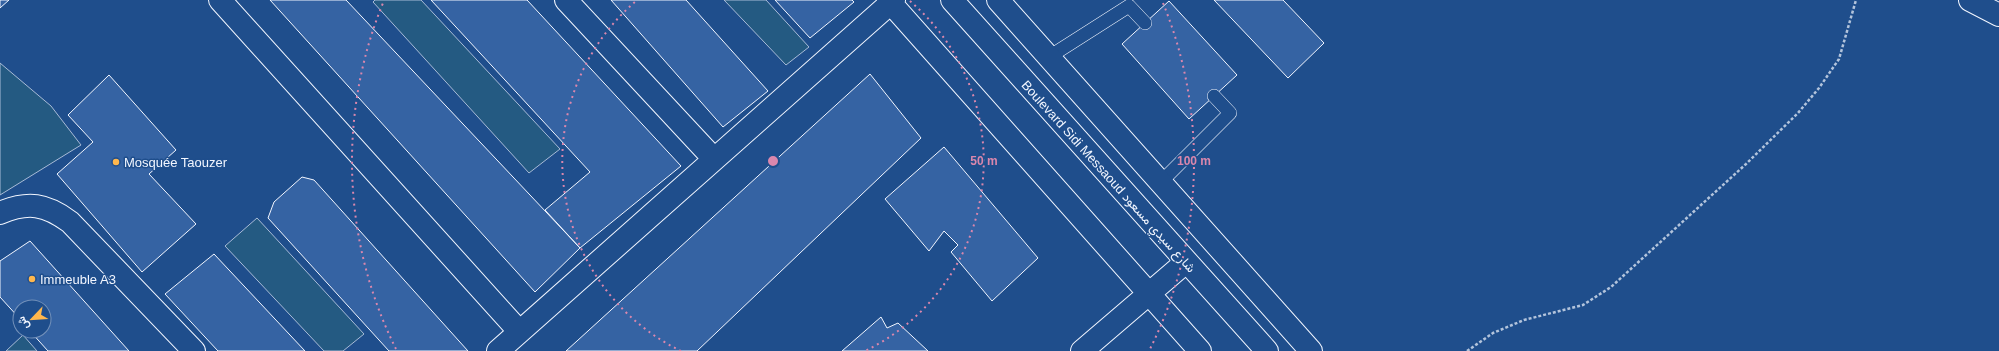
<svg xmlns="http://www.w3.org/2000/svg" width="1999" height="351" viewBox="0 0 1999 351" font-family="Arial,Vazirmatn,sans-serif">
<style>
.green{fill:#245a82;stroke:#a8bbd7}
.building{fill:#3563a3;stroke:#f2f6ff}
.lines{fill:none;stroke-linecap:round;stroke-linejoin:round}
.service-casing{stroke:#f2f6ff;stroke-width:14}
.minor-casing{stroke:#f2f6ff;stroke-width:24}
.tertiary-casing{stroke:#f2f6ff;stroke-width:24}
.path{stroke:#b3c4dc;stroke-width:2.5;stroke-dasharray:3 2;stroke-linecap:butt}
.service{stroke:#1f4e8c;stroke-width:13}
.minor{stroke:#1f4e8c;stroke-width:22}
.tertiary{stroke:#1f4e8c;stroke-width:22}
.ring{fill:none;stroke:#da87ad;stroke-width:2;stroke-dasharray:2 4}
.poi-dot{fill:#ffb74d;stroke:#1f4e8c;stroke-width:1.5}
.labels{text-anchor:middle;stroke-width:3;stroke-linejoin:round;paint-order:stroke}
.poi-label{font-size:13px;fill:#f2f6ff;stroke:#1f4e8c;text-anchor:start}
.street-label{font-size:13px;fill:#f2f6ff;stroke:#1f4e8c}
.centre{fill:#da87ad;stroke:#1f4e8c;stroke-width:2}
.ring-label{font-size:12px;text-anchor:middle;font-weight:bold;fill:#da87ad;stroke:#1f4e8c;stroke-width:3;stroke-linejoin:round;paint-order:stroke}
</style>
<rect width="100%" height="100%" fill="#1f4e8c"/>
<!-- green -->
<path class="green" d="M375,0H421L560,149L529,173L373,2Z
M724,0H766L809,47L786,65Z
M0,63L51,106L81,145L0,195Z
M257,218L364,334L343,351H324L225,246Z
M23,335L37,351H6Z"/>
<!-- building -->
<path class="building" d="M0,0H9L0,8Z
M270,0H346L580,248L535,292Z
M431,0H527L681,166L580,248L545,210L590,172Z
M611,0H686L768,91L723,127Z
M775,0H852L854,2L810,38Z
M1214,0H1283L1324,43L1288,78Z
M1169,1L1237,75L1189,119L1122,44Z
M870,74L921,138L697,351H566Z
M109,75L176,150L149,174L196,224L142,272L57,174L93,142L68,115Z
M944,147L1038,258L992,301L951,252L958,245L944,231L929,251L885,199Z
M302,177L314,180L468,351H389L268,218L274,202Z
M30,241L129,351H48L30,331H44V307H20V319L0,297V261Z
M214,254L305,351H218L165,294Z
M881,317L887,328L898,323L928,351H842Z"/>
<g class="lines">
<!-- service casing -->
<g class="service-casing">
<path id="service" d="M1049,57L1129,6L1145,23
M1161,182L1230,113L1214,96"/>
</g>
<!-- minor casing -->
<g class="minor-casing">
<path id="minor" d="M220,0L519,331
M566,0L714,159
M888,0L1200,351
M1970,0L1999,15
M0,213C28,201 46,204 70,222L194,351
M498,351L894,0
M1082,351L1186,262"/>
</g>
<!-- tertiary casing -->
<g class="tertiary-casing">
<path id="tertiary" d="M952,0L1267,351
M998,0L1311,351"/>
</g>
<!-- path -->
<path class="path" d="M1467,351L1493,333L1524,320L1583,305L1611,287L1746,164L1798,113L1819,88L1839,59L1856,0"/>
<!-- service -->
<use href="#service" class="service"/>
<!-- minor -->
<use href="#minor" class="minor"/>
<!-- tertiary -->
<use href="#tertiary" class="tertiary"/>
</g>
<!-- distance rings -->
<g class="ring">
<path d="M681 351A211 211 0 0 1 636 1M910 1A211 211 0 0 1 865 351"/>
<path d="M396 349A421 421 0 0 1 383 3M1163 3A421 421 0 0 1 1150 349"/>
</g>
<!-- markers -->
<g class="poi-dot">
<circle cx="116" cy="162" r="4"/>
<circle cx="32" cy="279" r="4"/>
</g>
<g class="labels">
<!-- poi labels -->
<g class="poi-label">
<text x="124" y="167">Mosquée Taouzer</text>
<text x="40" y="284">Immeuble A3</text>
</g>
<!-- street labels -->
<g class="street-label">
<text transform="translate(1109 176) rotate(48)" y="5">Boulevard Sidi Messaoud شارع سيدي مسعود</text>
</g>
</g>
<circle cx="773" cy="161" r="6" class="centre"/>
<g class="ring-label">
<text x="984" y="165">50 m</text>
<text x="1194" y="165">100 m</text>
</g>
<!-- north arrow -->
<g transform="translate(32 319) rotate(245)"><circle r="19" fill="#1f4e8c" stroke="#7391ba"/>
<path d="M0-3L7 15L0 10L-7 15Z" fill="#ffb74d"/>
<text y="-6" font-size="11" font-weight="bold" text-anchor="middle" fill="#f2f6ff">ش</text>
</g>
</svg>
